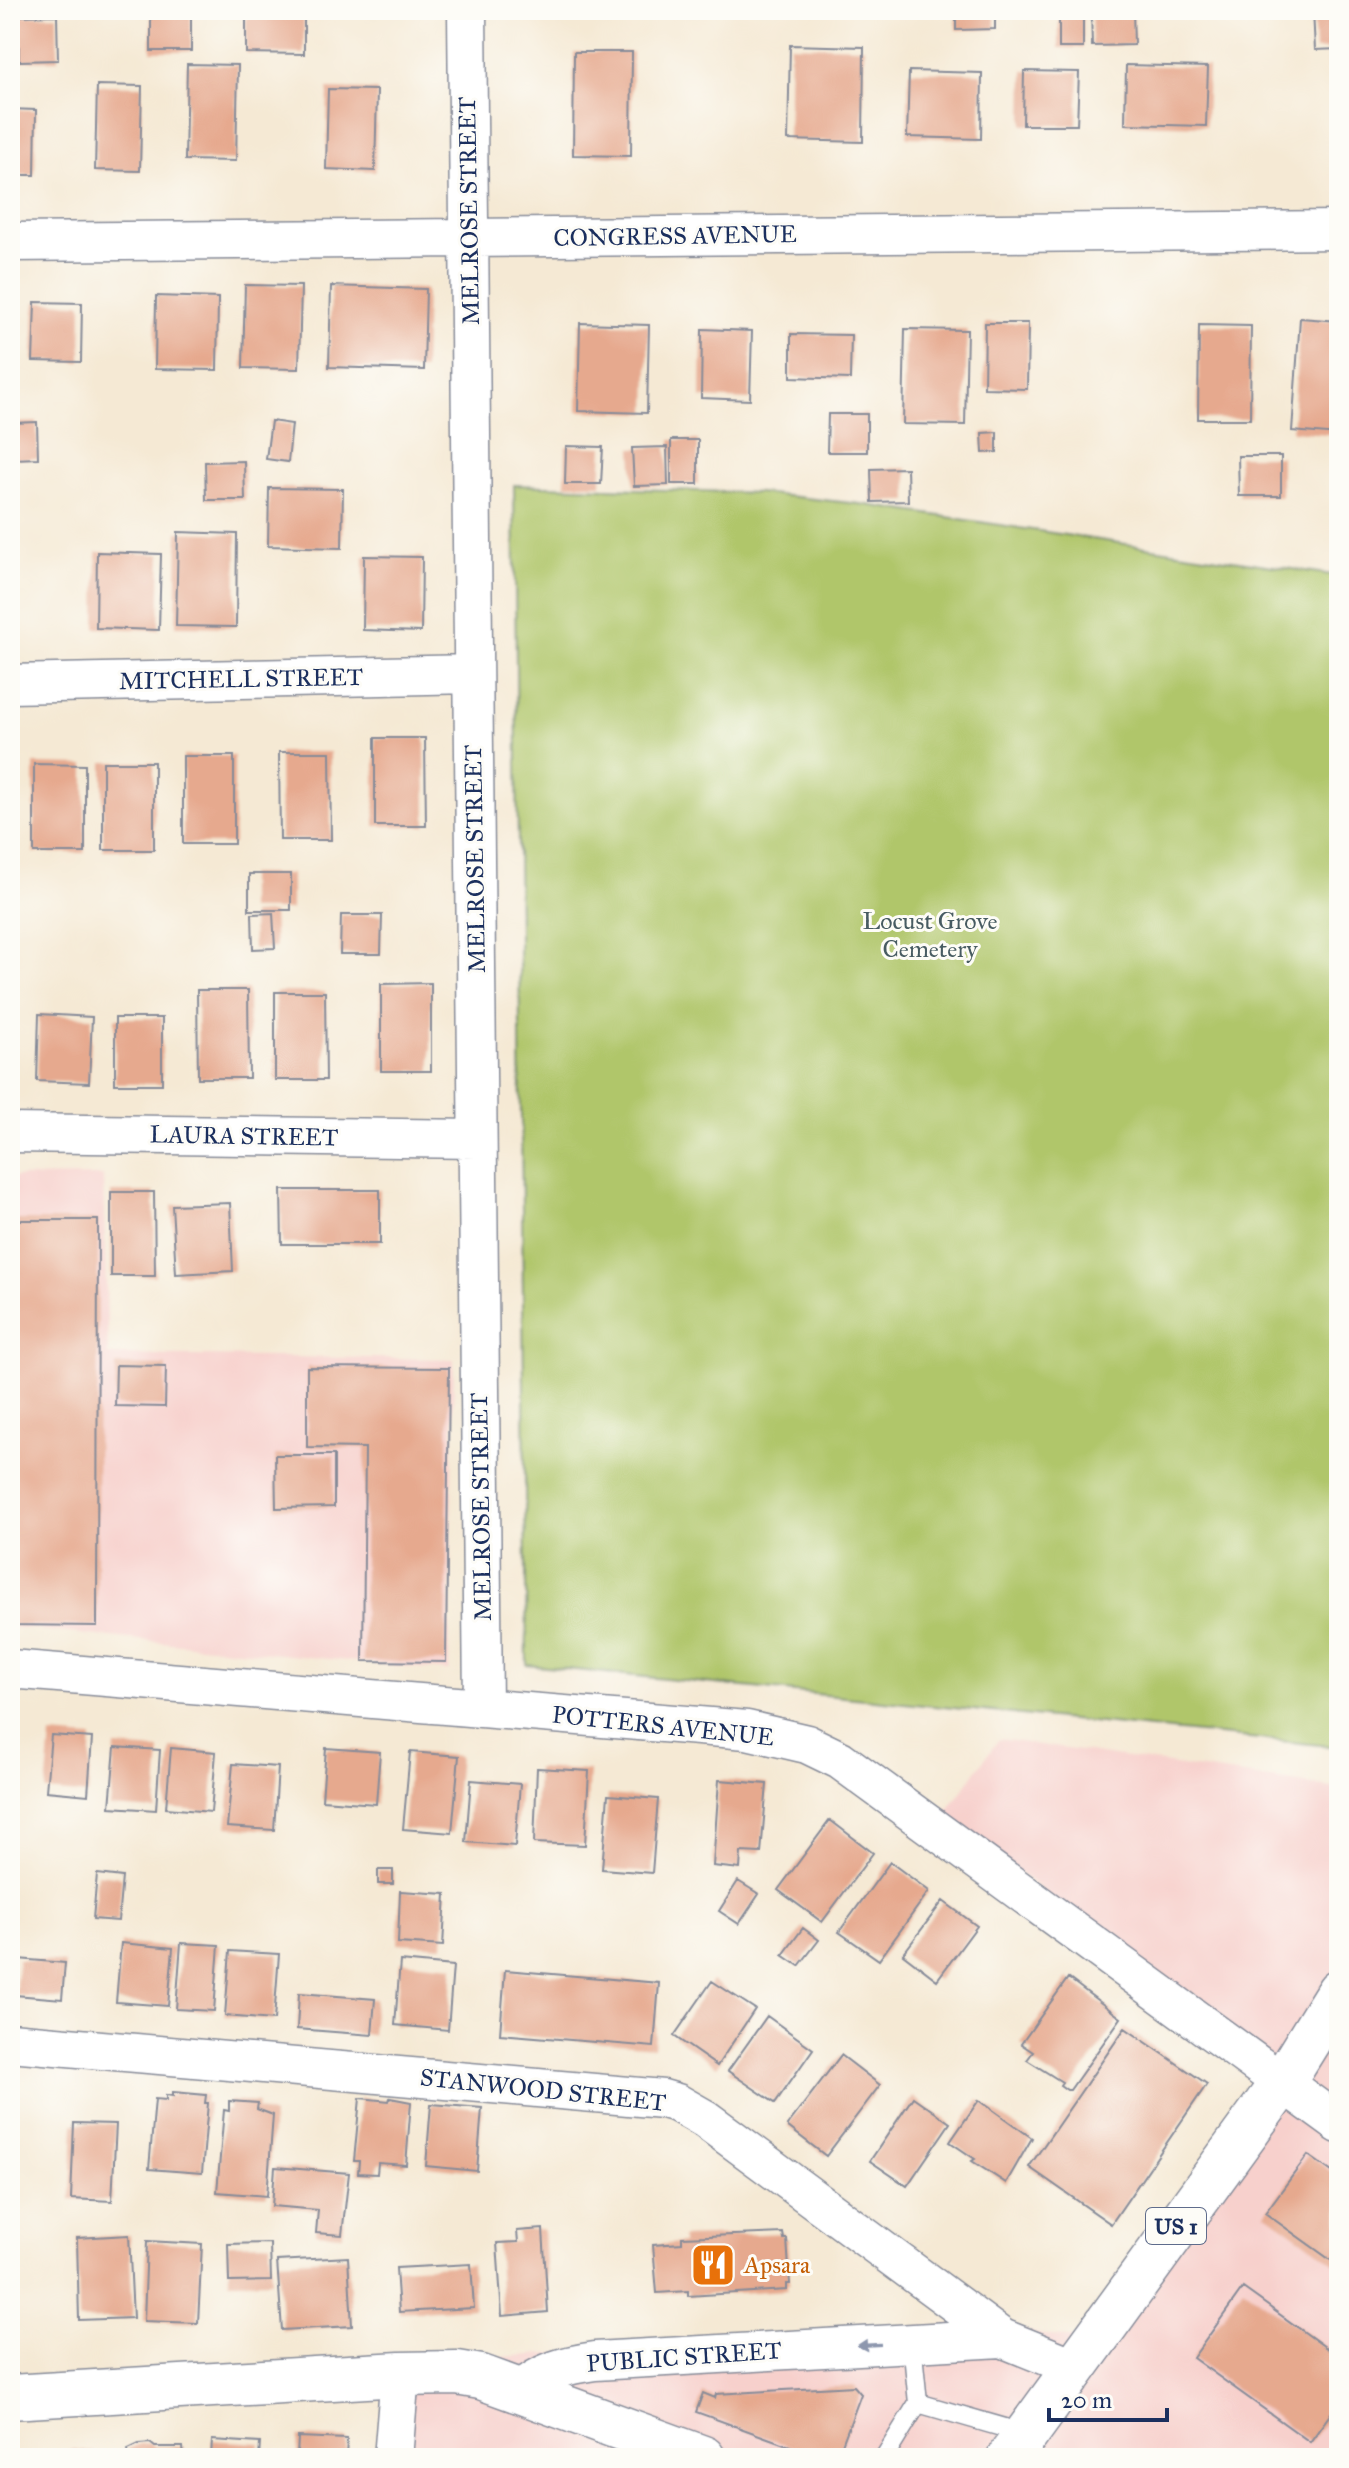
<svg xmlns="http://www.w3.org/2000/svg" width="1349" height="2468" viewBox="0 0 1349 2468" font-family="'IM FELL Great Primer',serif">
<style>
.built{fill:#f7d0cc}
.green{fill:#b0c66a;stroke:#667a64;stroke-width:2}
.building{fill:#e6a98e}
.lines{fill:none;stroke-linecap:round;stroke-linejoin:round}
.lane-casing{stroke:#888c99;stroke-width:21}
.street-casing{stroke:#888c99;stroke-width:41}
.secondary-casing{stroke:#888c99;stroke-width:47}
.primary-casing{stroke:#888c99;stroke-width:47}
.lane{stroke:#fff;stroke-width:18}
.street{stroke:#fff;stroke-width:38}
.secondary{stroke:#fff;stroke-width:44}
.primary{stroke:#fff;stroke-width:44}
.oneway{fill:#8d97ae}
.labels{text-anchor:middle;stroke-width:6;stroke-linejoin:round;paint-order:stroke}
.shield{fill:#fdfcf7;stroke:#5f6c8c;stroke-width:2}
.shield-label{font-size:22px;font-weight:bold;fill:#1b2f5e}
.street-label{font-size:24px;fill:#1b2f5e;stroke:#fdfcf7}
.park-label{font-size:24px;fill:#485c62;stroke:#fdfcf7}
.food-label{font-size:24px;fill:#c56008;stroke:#fdfcf7;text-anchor:start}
</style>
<rect width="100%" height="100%" fill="#fdfcf7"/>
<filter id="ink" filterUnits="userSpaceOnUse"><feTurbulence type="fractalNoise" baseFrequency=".0125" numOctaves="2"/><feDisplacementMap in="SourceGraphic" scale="16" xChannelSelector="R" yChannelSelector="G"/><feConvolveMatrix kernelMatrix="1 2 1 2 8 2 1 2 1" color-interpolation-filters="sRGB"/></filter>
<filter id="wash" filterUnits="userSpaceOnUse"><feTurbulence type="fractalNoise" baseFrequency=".006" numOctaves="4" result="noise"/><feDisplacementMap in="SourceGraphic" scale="32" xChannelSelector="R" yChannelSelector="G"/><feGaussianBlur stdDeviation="1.8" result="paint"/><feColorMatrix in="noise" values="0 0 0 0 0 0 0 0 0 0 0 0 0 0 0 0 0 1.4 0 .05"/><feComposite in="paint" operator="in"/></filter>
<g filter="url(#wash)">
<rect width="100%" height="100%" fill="#f5e9d4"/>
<!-- built -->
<path class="built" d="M103,1176L108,1355L454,1359L449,1671L10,1627V1177Z
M999,1739L1339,1789V2458H384L390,2365L966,2324L1076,2339L1273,2073L945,1814Z"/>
<!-- green -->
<path class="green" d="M514,485L759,493L860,504L1339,576V1747L527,1665Z"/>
<g id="blocks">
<!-- building -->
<path class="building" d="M956,10H995V29L956,30Z
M1059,10H1083V48H1059Z
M1091,10H1133L1134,45L1092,46Z
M1313,10H1339V49L1315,50Z
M151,14H191V51H151Z
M57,15L58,60L19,61V16Z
M246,17H304V54L246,53Z
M790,45L864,47L863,142L788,140Z
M574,52H632L631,156L573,155Z
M187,64L238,65L236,161L185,160Z
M1126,65L1208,67L1206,126L1125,124Z
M909,71L982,73L981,139L907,137Z
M1024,71L1079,72L1077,125H1023Z
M97,85L142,86L140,171L95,170Z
M328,89L377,90L375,171L326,169Z
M10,109L36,110L35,175H10Z
M245,285L301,286L299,369L243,368Z
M331,286L426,289L424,370L329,367Z
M156,296L218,298L217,370L155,369Z
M35,302L82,303L81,362L33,361Z
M1300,318L1339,321V435L1292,431Z
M580,323L649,325L647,413L578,411Z
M985,323H1028L1027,389L984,388Z
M1199,325L1251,326L1250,419H1198Z
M702,329L752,331L750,400L701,398Z
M905,329L967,330L965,425L903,424Z
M791,334L851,335L850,379L791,377Z
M828,414H867V452H827Z
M271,421L292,424L288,462L266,459Z
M37,422L38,458L14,459L13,423Z
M997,432V452L983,453L982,433Z
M671,440H698V484H671Z
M566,446L603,447L601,484H565Z
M667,447L668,485L634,486L632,448Z
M1238,456H1281V496H1239Z
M244,461L245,500H206L205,462Z
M907,468L908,501L872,502L871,469Z
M1334,480H1339V518H1334Z
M269,488L343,489L342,548L268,546Z
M178,532L237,534L236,627L176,626Z
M97,552L161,554L159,630L96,628Z
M364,556L422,557L421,632L363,630Z
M375,738H425L426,826H375Z
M279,752H330L331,840H280Z
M183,756H234V844H183Z
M103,762H154V850H103Z
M34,764L85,765V853H34Z
M249,874H291V910H249Z
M273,913L275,948L253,949L252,914Z
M341,915H382L381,954H340Z
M431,983V1071H381V984Z
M197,990H248L249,1078H198Z
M275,992H325L326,1080H275Z
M39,1014L92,1017L89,1083L37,1081Z
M115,1018H162V1084H115Z
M281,1190H380V1244H282Z
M111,1192H154L155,1276H111Z
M230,1203L233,1271L176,1274L172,1205Z
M10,1220H98L97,1626L10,1625Z
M116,1365L166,1366L165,1407L115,1406Z
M307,1367L449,1368L446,1662L363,1661L365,1448L307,1447Z
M275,1455H334V1507L276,1508Z
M51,1735L92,1738L88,1795L46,1791Z
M115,1747L160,1750L156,1810L110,1807Z
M171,1748L216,1752L211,1812L166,1808Z
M326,1748L380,1752L376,1804L322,1800Z
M410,1752L459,1756L452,1833L403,1829Z
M233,1764L278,1767L274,1830L227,1827Z
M537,1768L589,1771L585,1845L534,1843Z
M471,1780L520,1784L515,1846L466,1842Z
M719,1780L767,1784L761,1853L741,1852L740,1869L713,1866Z
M608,1795L658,1799L652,1873L602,1869Z
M830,1820L873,1853L822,1922L778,1890Z
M890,1862L929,1891L879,1960L839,1932Z
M378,1870H393V1884H378Z
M97,1874L122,1877L118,1921L93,1919Z
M738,1881L759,1894L739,1924L719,1911Z
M400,1891L446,1894L443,1946L398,1943Z
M943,1901L977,1926L937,1980L903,1954Z
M803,1928L819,1940L799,1966L783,1955Z
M121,1943L173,1948L168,2006L116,2002Z
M181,1943L219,1945L214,2011L176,2009Z
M230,1951L279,1954L274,2020L225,2016Z
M18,1959L65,1963L62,1999L15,1995Z
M400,1961L453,1966L448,2030L395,2025Z
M505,1970L659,1983L654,2047L500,2034Z
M1068,1978L1121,2018L1070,2090H1067L1060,2085L1062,2082L1027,2060L1033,2052L1021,2044Z
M712,1981L755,2009L717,2066L674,2036Z
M299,1993L375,1999L372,2035L297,2029Z
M767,2016L813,2049L775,2103L728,2071Z
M1125,2028L1207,2084L1111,2224L1029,2167Z
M841,2055L880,2085L826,2156L787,2126Z
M173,2092L206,2095L205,2103H208L202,2173L149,2169L155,2099L166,2100V2095L173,2096Z
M913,2097L950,2123L907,2186L870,2161Z
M360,2098L389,2101L390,2098L411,2102L406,2165L378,2163L377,2174L358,2173L359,2161H354Z
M979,2100L1032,2138L1006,2183L972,2161L975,2159L950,2142Z
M229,2101L258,2103L257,2109L273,2115L267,2196L217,2192L224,2110L229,2111Z
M431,2104L482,2108L477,2171L426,2166Z
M74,2123L116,2124L112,2201L71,2199Z
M1308,2155L1339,2177V2266L1265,2213Z
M275,2167L349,2173L342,2235L316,2233L318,2210L272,2206Z
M543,2229L548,2312L502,2316L497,2243L518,2242L517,2231Z
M783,2233L784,2239H787L790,2284H787V2290L688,2296V2291L657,2293L653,2245L682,2243V2237Z
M129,2235L133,2318L79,2320L77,2238Z
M147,2241L202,2244L198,2323L144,2321Z
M270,2243L271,2281L229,2282L228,2244Z
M348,2257L352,2326L282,2330L277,2261Z
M471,2264L474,2308L399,2312L396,2268Z
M1243,2288L1339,2357V2402L1310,2442L1193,2358Z
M854,2386L861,2394L837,2458H823L696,2412L703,2393L715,2398L716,2394Z
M298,2437L347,2439L346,2458H297Z
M212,2440L260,2443L259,2458H211Z
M150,2443L155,2447H183L184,2458H129L128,2449L139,2444Z
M72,2449L93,2452V2458H39V2454H66Z"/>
</g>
</g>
<g filter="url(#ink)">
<use href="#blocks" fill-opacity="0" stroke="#888c99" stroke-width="2"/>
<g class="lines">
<!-- lane casing -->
<g class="lane-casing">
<path id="lane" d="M912,2343L918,2403
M884,2458L918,2403L1026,2434"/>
</g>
<!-- street casing -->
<g class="street-casing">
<path id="street" d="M467,10L483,1708
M10,242L1339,230
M10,684L473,674
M10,1133L477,1139
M10,1669L747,1730L807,1744L840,1760L1339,2124
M10,2042L663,2099L677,2103L705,2119L1002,2338
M520,2391C542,2371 566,2365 595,2361L1002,2338L1074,2367
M393,2458L400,2374"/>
</g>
<!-- secondary casing -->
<g class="secondary-casing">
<path id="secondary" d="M10,2397L400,2374L457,2373L481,2377L703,2458"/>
</g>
<!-- primary casing -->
<g class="primary-casing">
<path id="primary" d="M1009,2458L1282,2083L1339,1991"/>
</g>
<!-- lane -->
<use href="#lane" class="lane"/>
<!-- street -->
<use href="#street" class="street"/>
<!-- secondary -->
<use href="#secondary" class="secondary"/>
<!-- primary -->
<use href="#primary" class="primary"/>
</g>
<!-- one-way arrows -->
<defs><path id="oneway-solid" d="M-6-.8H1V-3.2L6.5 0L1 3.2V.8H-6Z" transform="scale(2)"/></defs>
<use class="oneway" href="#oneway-solid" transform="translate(869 2345) rotate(177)"/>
</g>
<!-- icons -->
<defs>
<g id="restaurant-square" transform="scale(2.3)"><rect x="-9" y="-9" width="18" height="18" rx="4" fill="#e8710a" stroke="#fdfcf7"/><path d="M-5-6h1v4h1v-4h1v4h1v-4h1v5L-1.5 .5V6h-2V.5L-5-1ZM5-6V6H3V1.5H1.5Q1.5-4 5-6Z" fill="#fff"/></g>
</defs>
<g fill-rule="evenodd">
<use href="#restaurant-square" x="713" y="2265"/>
</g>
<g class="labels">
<!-- shield labels -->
<rect class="shield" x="1146" y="2208" width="60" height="36" rx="6"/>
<g class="shield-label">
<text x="1176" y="2234">US 1</text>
</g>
<!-- street labels -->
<g class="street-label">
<text transform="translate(469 211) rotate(-91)" y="8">MELROSE STREET</text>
<text transform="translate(675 236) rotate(-1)" y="8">CONGRESS AVENUE</text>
<text transform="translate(241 679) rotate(-1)" y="8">MITCHELL STREET</text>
<text transform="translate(475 859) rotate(-91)" y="8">MELROSE STREET</text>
<text transform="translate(244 1136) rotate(1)" y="8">LAURA STREET</text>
<text transform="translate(481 1507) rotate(-91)" y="8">MELROSE STREET</text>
<text transform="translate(663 1726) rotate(6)" y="8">POTTERS AVENUE</text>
<text transform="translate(543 2090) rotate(6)" y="8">STANWOOD STREET</text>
<text transform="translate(684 2357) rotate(-4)" y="8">PUBLIC STREET</text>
</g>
<!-- park labels -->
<g class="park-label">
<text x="930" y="929">Locust Grove<tspan x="930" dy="28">Cemetery</tspan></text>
</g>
<!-- food labels -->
<g class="food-label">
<text x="744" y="2273">Apsara</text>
</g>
</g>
<!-- margin -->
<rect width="1349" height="2468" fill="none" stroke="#fdfcf7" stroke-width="40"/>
<!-- scale -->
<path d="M1049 2408v12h118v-12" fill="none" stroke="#1b2f5e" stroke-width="4"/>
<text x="1061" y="2408" font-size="24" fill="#1b2f5e" stroke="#fdfcf7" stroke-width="6" paint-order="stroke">20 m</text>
</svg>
